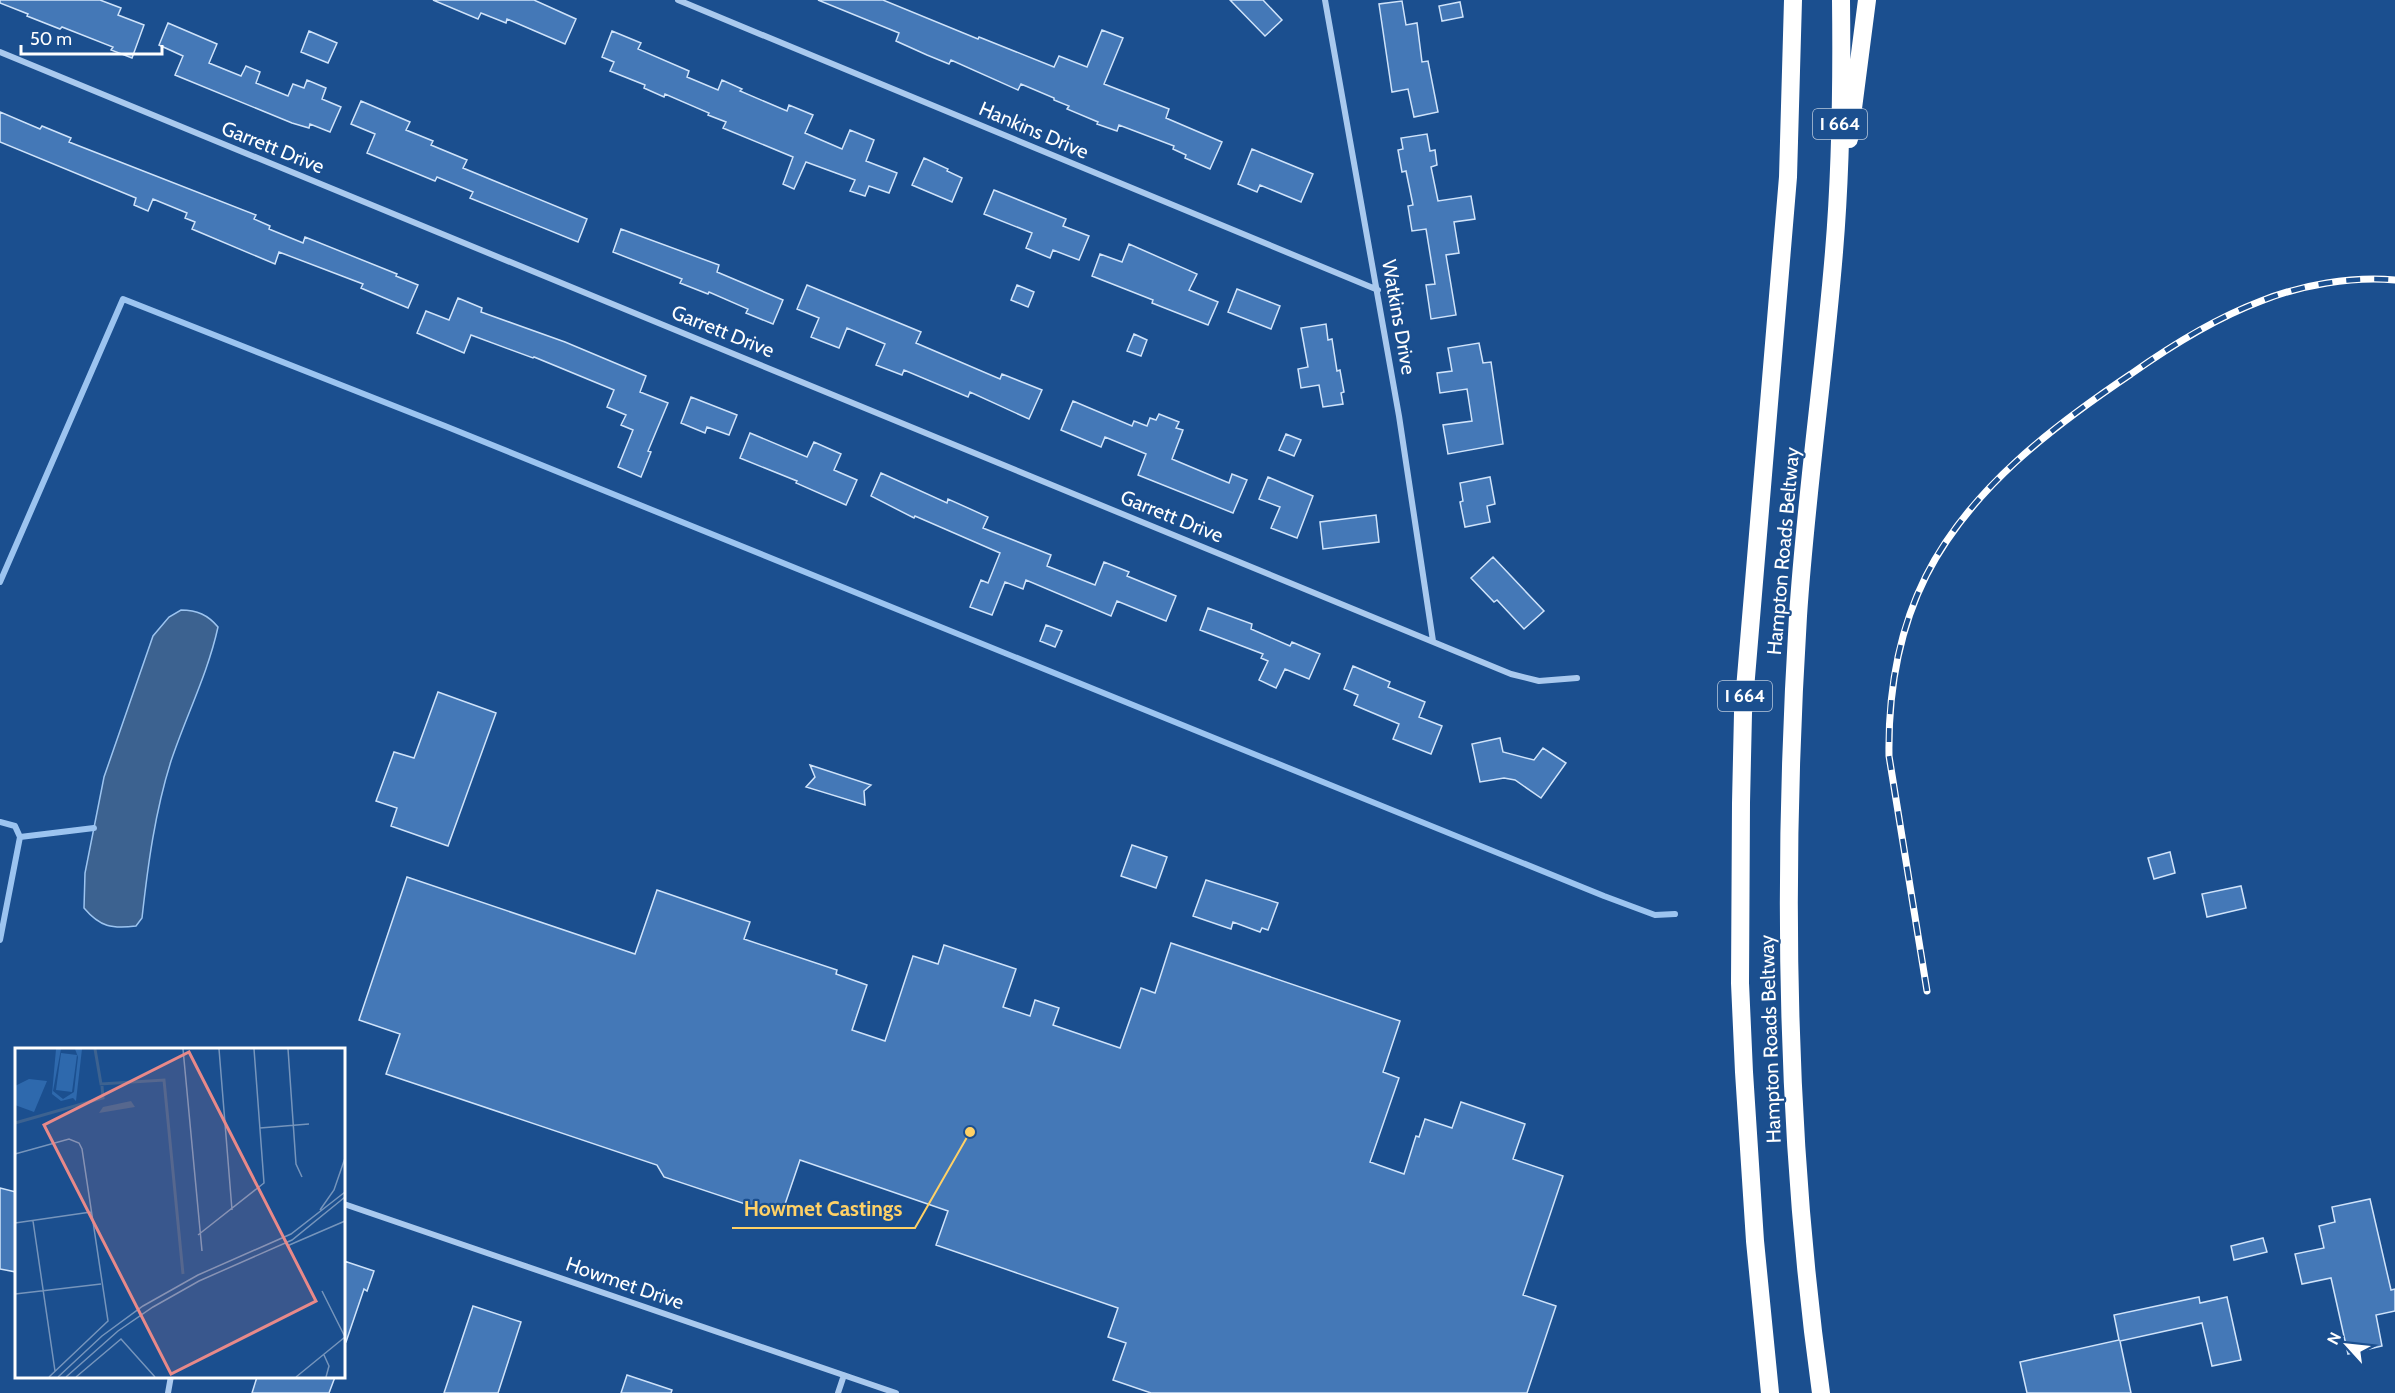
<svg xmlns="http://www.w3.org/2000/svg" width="2395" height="1393" viewBox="0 0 2395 1393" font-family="Cabin,sans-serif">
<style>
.water{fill:#3c6290;stroke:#9cc4f0;stroke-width:1.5}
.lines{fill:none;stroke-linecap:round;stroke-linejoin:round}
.stream{stroke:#9cc4f0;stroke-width:6}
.building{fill:#4478b7;stroke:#cfe3fa;stroke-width:1.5}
.minor{stroke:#a9c9ee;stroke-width:6}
.motorway{stroke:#fff;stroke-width:18}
.rail-casing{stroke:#fff;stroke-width:7}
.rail{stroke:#1b4f8f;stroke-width:4.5;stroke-dasharray:14;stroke-linecap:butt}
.labels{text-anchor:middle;stroke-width:4.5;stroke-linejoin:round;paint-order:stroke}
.shield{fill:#1b4f8f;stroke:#bbcadd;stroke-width:1.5}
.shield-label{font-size:18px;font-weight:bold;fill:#fff}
.street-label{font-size:20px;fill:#fff;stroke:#1b4f8f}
.inset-river{fill:none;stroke:#3c6290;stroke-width:3}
.inset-road{fill:none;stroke:#7695bc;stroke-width:1.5}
.view{fill:#e88989;fill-opacity:0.15;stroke:#e88989;stroke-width:3}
.inset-edge{fill:none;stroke:#fff;stroke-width:3}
.leader{fill:none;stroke:#ffd166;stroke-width:2}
.callout-dot{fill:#ffd166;stroke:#1b4f8f;stroke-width:2}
.callout-label{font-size:21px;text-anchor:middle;font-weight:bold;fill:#ffd166;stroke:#1b4f8f;stroke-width:4.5;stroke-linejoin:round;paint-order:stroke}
</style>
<rect width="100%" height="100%" fill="#1b4f8f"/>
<!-- water -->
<path class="water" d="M181,610C197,610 208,615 218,627C208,673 186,716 171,761C155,812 148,864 142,918L136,926C112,929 100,927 84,908L85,873L104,777L153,636L169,617Z"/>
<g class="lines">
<!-- stream -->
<path class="stream" d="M0,582L123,299L445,426L1604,896L1655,915L1675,914
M0,822L15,826L20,837L0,940
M20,837L94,828"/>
</g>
<!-- building -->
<path class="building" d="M0,0H100L121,8L118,15L144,25L132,58L111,50L113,47L62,27L60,29L27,16L28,14L0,3Z
M433,0H534L576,19L565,44L507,19L506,23L481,13L478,19Z
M818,0H883L978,39L979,37L1054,67L1059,56L1087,67L1102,30L1123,38L1104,84L1169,109L1166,118L1222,142L1210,169L1185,158L1186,155L1173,149L1174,146L1119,125L1117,131L1097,124L1098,122L1067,109L1069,106L1054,100V98L1021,84L1018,90L951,60L949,64L927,55L896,41L899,33Z
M1230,0H1263L1282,20L1265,36Z
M1402,1L1406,25L1417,23L1422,62L1428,61L1438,112L1414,117L1408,89L1392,92L1379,4Z
M1460,2L1463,17L1442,21L1439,6Z
M168,23L217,44L209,63L241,76L246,66L260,72L256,83L288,96L293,84L304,88L307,80L326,88L322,99L341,107L330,132L310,124L309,128L292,123L175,75L183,56L159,45Z
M309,31L337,43L328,63L301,52Z
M612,31L641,43L638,49L689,71L687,77L718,90L722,80L742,89L740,91L787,111L789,105L813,115L805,133L842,149L850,130L874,140L866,161L897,173L889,193L869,186L865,196L850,191L855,180L806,162L794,189L783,184L793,157L723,128L726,122L708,115L709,113L665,94L664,97L644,88L645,85L610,71L614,62L602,57Z
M361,101L410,122L406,130L433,141L431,145L467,160L463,168L587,219L578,242L470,198L473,192L437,177L435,181L367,153L375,134L351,124Z
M0,112L40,129L42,126L71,138L69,142L256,215L254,219L270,226L269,229L303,243L305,237L397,274L396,276L418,285L408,308L361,288L363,284L279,252L275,264L192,229L195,222L185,218L187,213L153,199L148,211L134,205L136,198L0,142Z
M1427,134L1430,151L1435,150L1437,165L1431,167L1438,201L1471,196L1475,219L1454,222L1459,253L1446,255L1456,315L1431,319L1426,285L1435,284L1426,229L1412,231L1408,206L1413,205L1406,171L1402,172L1398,150L1403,149L1401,138Z
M1252,149L1313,174L1301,202L1260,185L1257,192L1238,184Z
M924,158L948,169L947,171L962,178L952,202L912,185Z
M994,190L1066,219L1063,226L1089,236L1079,260L1053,250L1050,258L1026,248L1032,233L984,214Z
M621,229L719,265L717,272L783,300L773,324L746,313L748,309L709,292L708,294L680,283L682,279L613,252Z
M1129,244L1197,274L1189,290L1218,302L1208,325L1152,303L1153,300L1092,276L1100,254L1122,262Z
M807,285L921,332L916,343L1000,379L1002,374L1042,390L1029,419L970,392L968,397L904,370L902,375L876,365L885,344L847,328L839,348L811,337L819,318L797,309Z
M1017,285L1034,292L1028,307L1011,300Z
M1237,289L1280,306L1271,329L1228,312Z
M458,298L482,308L481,312L565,342L646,376L640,392L668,403L648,451L651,452L641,477L618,467L633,430L621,425L626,415L607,407L614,390L534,357L533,358L471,335L464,353L417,333L426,311L449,320Z
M1326,324L1328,340L1332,339L1337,371L1340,370L1344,392L1341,393L1343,404L1323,407L1319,385L1301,388L1298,369L1308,367L1301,328Z
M1134,334L1147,340L1141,356L1127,351Z
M1479,343L1483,363L1491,362L1503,444L1448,454L1443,425L1472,421L1467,389L1440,393L1437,373L1452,371L1448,348Z
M691,397L737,415L729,435L707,427L705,433L681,423Z
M1073,401L1132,426L1134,421L1147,426L1150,418L1156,420L1159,414L1179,422L1176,428L1183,430L1172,459L1229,483L1232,474L1247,480L1233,513L1138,475L1146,454L1105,437L1101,447L1061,430Z
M750,433L807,457L814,442L841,454L834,470L857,480L846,505L796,483L797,481L740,458Z
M1286,434L1301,440L1294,456L1279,450Z
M881,473L947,503L948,499L988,517L983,528L1051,555L1047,566L1095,585L1104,562L1129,572L1127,576L1176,596L1166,621L1117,601L1111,616L1026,580L1023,589L1005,582L992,615L970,607L981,580L988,583L1000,553L915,516L914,518L871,496Z
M1268,477L1313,496L1297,538L1271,528L1280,507L1259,499Z
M1490,477L1495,504L1487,506L1490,522L1465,527L1460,502L1463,501L1460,483Z
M1376,515L1379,542L1323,549L1320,522Z
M1493,557L1544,611L1524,629L1497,600L1494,602L1471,578Z
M1208,608L1252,624L1251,629L1290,646L1292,642L1320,654L1309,679L1285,669L1276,688L1259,680L1268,661L1261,658L1263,654L1200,630Z
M1046,625L1062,631L1055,647L1040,641Z
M1353,666L1390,682L1388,687L1425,702L1419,717L1442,726L1431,754L1393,739L1399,724L1354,705L1358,695L1344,689Z
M438,692L496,713L448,846L391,826L397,808L376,801L394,752L414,758Z
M1500,738L1503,752L1534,760L1543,748L1566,763L1541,798L1515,780L1504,778L1480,782L1472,744Z
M810,765L871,785L864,791L865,805L806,787L815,777Z
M1132,845L1167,857L1156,888L1121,876Z
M2170,852L2175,873L2154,879L2148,858Z
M407,877L635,954L657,890L750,922L744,939L837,970L836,974L867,985L852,1030L885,1041L913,956L938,964L944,945L1016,969L1003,1007L1030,1016L1035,1000L1059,1008L1053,1025L1120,1048L1141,988L1155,993L1171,943L1400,1021L1383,1072L1399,1078L1370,1162L1404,1174L1416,1136L1419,1137L1425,1119L1452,1128L1461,1102L1525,1124L1513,1159L1563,1176L1523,1295L1556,1306L1527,1393H1151L1113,1380L1126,1343L1108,1337L1118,1308L936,1245L948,1211L800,1160L781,1216L664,1177L657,1165L386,1074L400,1034L359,1020Z
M1206,880L1278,903L1268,930L1262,928L1260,932L1233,922L1231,929L1193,916Z
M2241,886L2246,908L2207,917L2202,894Z
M0,1188L16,1192V1272L0,1269Z
M2370,1199L2391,1290L2395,1289V1311L2376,1315L2382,1346L2348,1354L2331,1278L2302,1284L2295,1254L2324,1248L2319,1226L2335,1222L2332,1207Z
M2263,1238L2267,1252L2234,1260L2231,1246Z
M344,1261L374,1271L367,1291L364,1289L346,1342H344Z
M2199,1297L2200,1303L2227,1297L2241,1360L2212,1366L2202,1323L2120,1341L2131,1393H2027L2020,1362L2119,1340L2114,1315Z
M473,1306L521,1322L498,1393H444Z
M627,1375L672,1390L671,1393H621Z
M257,1377H335L329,1393H252Z"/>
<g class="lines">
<!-- minor -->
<path class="minor" d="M678,0L1378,290
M1325,0L1399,416L1433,641
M0,52L1511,674L1539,681L1577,678
M344,1204L896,1393
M168,1393L171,1376
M838,1393L844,1375"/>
<!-- motorway -->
<path class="motorway" d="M1849,139L1867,0
M1770,1393L1755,1241L1744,1072L1740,983L1741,803L1743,713L1788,177L1793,0
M1821,1393C1785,1136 1782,874 1798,616C1806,494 1824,374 1834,252C1841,169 1842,84 1841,0"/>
<!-- rail casing -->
<g class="rail-casing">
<path id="rail" d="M1927,991L1889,756C1888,693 1898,632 1926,576C1970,489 2052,427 2131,374C2172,345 2214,319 2261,301C2301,285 2352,276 2395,280"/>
</g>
<!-- rail -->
<use href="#rail" class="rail"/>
</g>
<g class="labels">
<!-- shield labels -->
<g class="shield">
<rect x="1813" y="109" width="54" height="30" rx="4.5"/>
<rect x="1718" y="681" width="54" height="30" rx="4.5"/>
</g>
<g class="shield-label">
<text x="1840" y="130">I 664</text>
<text x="1745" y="702">I 664</text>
</g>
<!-- street labels -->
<g class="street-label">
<text transform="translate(1034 130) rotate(23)" y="7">Hankins Drive</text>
<text transform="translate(273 147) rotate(22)" y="7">Garrett Drive</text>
<text transform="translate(1399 317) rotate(80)" y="7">Watkins Drive</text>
<text transform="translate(723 331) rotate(22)" y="7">Garrett Drive</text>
<text transform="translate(1172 516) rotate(22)" y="7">Garrett Drive</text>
<text transform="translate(1783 551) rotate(-85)" y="7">Hampton Roads Beltway</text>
<text transform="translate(1770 1039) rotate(-92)" y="7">Hampton Roads Beltway</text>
<text transform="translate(625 1283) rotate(19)" y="7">Howmet Drive</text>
</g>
</g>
<!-- overview -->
<g transform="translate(15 1048)">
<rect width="330" height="330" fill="#1b4f8f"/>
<path d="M41,1H46L38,43L48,51L59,44L63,9L60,1H67L61,53L58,50L46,53L37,46ZM46,5L62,7L57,44L41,42ZM14,31L32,33L19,64L0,57V38Z" fill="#2e69ad"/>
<path d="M116,53L120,59L84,65L88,59Z" fill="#3c6290"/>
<path class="inset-river" d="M80,1L86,36L149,32L168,226M0,75L88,50L87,38"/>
<path class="inset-road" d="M168,1L187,203M204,1L217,162M273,1L281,116L287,129M245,80L294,76M0,106L54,91L64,95L67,101L93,273L34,329M305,162L319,142L330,110M18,173L40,323M0,175L76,164M183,187L249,135L239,1M272,198L330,173M307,243L330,289M0,246L86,236M309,307L314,318L311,329M43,329L87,288L128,258L183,227L276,186L330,144M51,329L103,283L138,259L184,233L277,192L330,149M61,329L106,291L140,329M281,329L330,289"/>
<path class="view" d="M174,4L301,253L156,326L29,77Z"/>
<rect width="330" height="330" class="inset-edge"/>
</g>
<!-- callouts -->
<path class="leader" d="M970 1132L915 1228H732"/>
<circle class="callout-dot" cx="970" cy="1132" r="6"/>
<g class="callout-label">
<text x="823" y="1216">Howmet Castings</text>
</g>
<!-- north arrow -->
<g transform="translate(2347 1345) rotate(297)" stroke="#1b4f8f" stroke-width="4.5" paint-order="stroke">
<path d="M0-4.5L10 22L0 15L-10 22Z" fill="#ffffff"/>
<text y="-9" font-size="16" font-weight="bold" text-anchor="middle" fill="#ffffff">N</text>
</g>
<!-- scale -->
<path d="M21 45v9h141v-9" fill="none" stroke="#ffffff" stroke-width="3"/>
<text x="30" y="45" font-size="18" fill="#ffffff" stroke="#1b4f8f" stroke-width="4.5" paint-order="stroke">50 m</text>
</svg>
